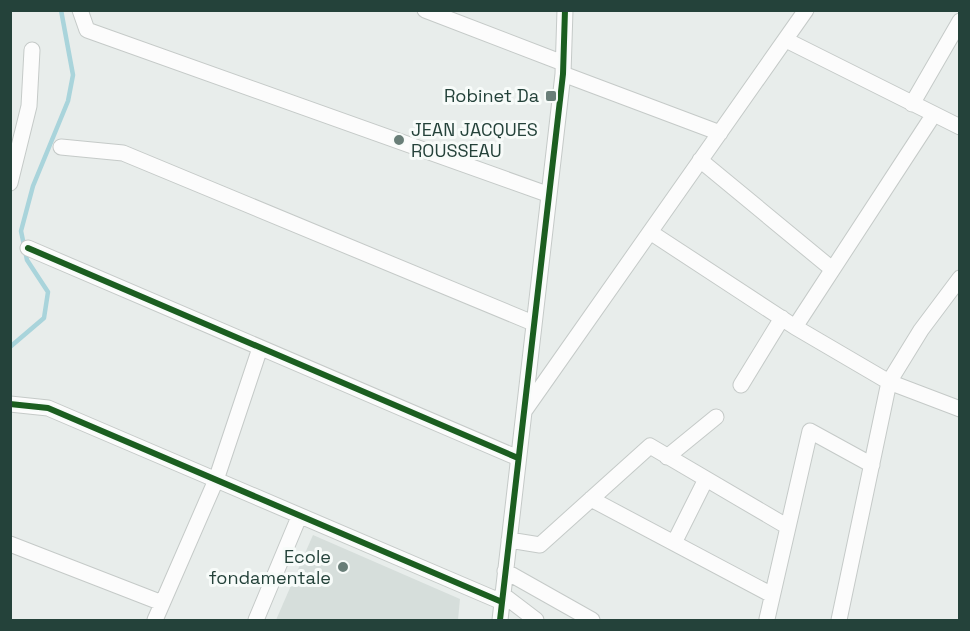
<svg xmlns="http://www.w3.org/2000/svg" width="970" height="631" viewBox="0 0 970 631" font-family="'Space Grotesk',sans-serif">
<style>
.built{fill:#d6dedb}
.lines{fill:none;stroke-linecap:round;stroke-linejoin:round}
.stream{stroke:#a9d4db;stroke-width:4.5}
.minor-casing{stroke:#c5cac8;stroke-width:17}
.minor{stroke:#fcfcfc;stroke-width:15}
.cycleway-casing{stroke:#f7fbf9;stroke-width:10}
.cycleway{stroke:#1b5e20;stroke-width:6}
.poi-dot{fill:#697e78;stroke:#f7fbf9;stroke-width:2}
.labels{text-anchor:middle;stroke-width:6;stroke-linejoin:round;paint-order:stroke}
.poi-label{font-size:18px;fill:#24423a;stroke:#f7fbf9;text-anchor:end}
</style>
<rect width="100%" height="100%" fill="#e8edeb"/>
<!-- built -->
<path class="built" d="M313,535L460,599L458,620H276Z"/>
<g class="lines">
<!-- stream -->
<path class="stream" d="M10,347L44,318L48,292L27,260L21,231L33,186L68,101L73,75L61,10"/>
<!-- minor casing -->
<g class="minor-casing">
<path id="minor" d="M80,10L87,30L547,194
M425,10L563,63
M786,40L960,127
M563,74L720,133
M912,104L960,21
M61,147L123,153L533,323
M700,160L832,269
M10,183L29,106L32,50
M650,232L795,327L889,382L960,409
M28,248L518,458
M795,327L934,114
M741,385L782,318
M10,404L48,408L502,602
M525,410L806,10
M667,457L716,417
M591,499L772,595
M509,540L540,545L650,446L788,527
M674,543L706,479
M10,544L162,603
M505,571L592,620
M502,594L536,620
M767,619L810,431L872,465
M155,620L216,480L260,348
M256,620L299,517
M500,620L563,74L565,10
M839,620L889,382L921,330L960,278"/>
</g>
<!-- minor -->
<use href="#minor" class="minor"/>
<!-- cycleway casing -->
<g class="cycleway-casing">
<path id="cycleway" d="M28,248L518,458
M10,404L48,408L502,602
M500,620L563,74L565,10"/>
</g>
<!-- cycleway -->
<use href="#cycleway" class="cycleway"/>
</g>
<!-- markers -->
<g class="poi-dot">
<rect x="545" y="90" width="12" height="12" rx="3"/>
<circle cx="399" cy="140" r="6"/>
<circle cx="343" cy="567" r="6"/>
</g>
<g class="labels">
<!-- poi labels -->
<g class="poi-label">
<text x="539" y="102">Robinet Da</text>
<text x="411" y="136" text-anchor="start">JEAN JACQUES<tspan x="411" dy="21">ROUSSEAU</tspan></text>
<text x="331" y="563">Ecole<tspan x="331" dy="21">fondamentale</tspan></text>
</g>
</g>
<!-- border -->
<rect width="970" height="631" fill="none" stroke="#24423a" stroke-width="24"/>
</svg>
